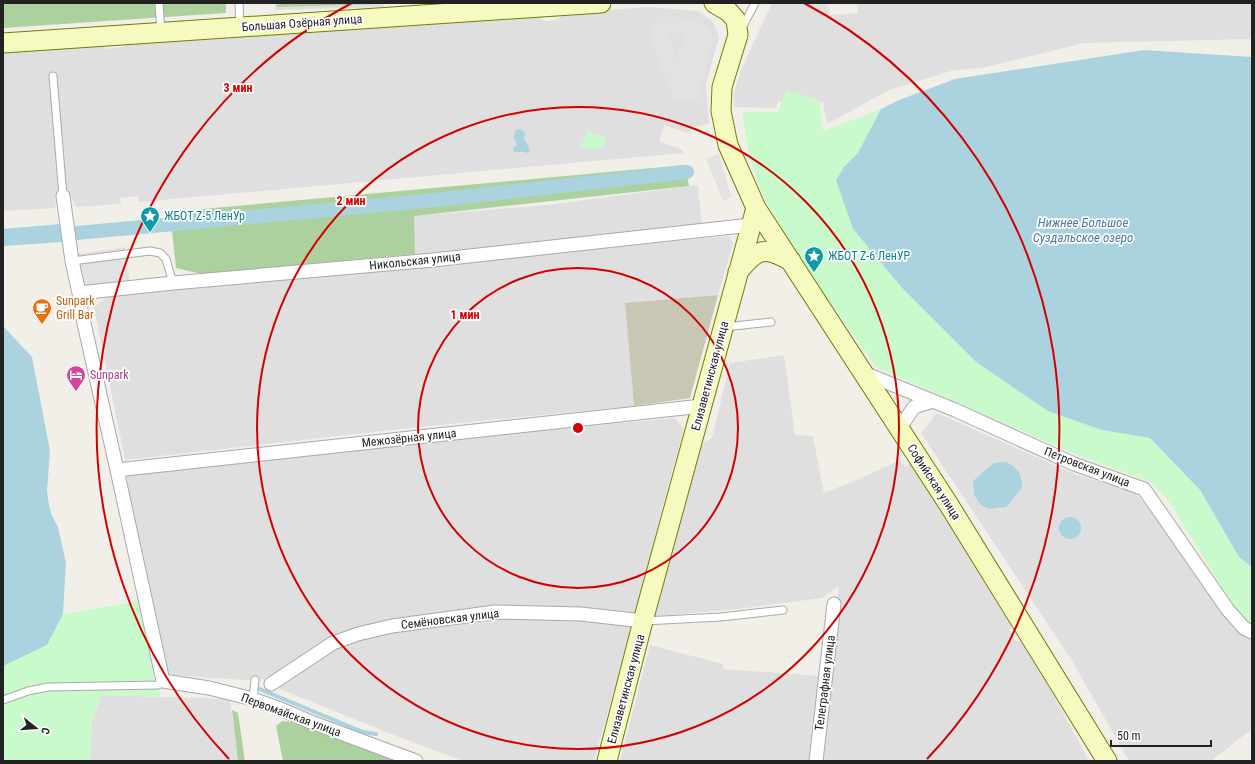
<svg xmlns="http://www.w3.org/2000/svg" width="1255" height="764" viewBox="0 0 1255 764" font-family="'Roboto Condensed',sans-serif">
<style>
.residential{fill:#e0dfdf}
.construction{fill:#c7c7b4}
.forest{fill:#add19e}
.park{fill:#c8facc}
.parking{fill:#e2e2e2;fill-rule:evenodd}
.water{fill:#aad3df}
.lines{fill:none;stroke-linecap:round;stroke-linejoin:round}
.stream{stroke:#aad3df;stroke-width:4}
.canal{stroke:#aad3df;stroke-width:14}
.lane-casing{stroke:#a9a9a9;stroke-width:9}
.street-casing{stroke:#a9a9a9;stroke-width:15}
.secondary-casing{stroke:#707d05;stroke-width:21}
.lane{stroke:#fff;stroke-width:7}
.street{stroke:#fff;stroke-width:13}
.secondary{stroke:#f7fabf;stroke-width:19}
.ring{fill:none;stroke:#d40000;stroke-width:2}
.labels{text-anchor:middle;stroke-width:3.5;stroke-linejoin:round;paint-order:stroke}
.street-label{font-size:12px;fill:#222;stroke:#fff}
.culture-label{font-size:12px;fill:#0d838f;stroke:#fff;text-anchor:start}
.food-label{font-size:12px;fill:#c56008;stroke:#fff;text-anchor:start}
.hotel-label{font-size:12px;fill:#b23c85;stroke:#fff;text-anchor:start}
.water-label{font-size:13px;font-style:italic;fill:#4a7aab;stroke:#fff}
.centre{fill:#d40000;stroke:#fff;stroke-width:2}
.ring-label{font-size:12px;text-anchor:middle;font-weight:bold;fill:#d40000;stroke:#fff;stroke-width:3.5;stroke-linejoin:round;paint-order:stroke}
</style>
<rect width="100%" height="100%" fill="#f2efe9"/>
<!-- residential -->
<path class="residential" d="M275,3H384V7L275,10Z
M772,3H828L830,15L858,13L857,3H1252V39L1084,43L986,67L951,71L889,90L827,124L823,102L778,101L776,108L734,107V93L741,70Z
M649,7L698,11L713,22L719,37L706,84L709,124L693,127L690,134L664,125L659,141L683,150V153L139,202L138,196L120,198L121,204L76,207L71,195L55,196L56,208L3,211V50L98,43L107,49L124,47L131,41L536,15L544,21H550L557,20L565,13Z
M698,185L702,225L549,242L415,254L413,216L547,205Z
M729,236L733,244L718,295L625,303L634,406L409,428L125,460L94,307L107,297Z
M784,355L795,435L813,436L824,493L859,479L900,460L905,467L910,464L944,513L1012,624L1010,630L1016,641H1023L1050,689L1089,761H821L839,586L822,598L738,609L655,616L701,445L712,438L730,363Z
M937,413L1077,475L1134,492L1149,508L1234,629L1252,640V729L1211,761H1129L1071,659L921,433Z
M675,418L684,429L666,493L631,630L594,761H463L391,734L280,689L263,679L245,680L168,675L126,476L482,436Z
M650,645L723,664V669L820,676L809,761H620Z
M101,695L230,699L238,761H90L92,721Z"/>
<!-- construction -->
<path class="construction" d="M718,295L690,398L634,406L625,303Z"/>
<!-- forest -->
<path class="forest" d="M3,3H225L226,6V13L3,28Z
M277,3H382V4L277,7Z
M685,165L689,186L414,216L415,254L201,274L176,268L170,212Z
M232,710L238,713L245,761H238Z
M282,721L291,722L396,761H283L276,726Z"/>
<!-- park -->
<path class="park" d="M786,90L819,100L823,131L881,109L858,153L844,167L853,229L903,289L976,362L1102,430L1150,438L1200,490L1239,557L1252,567V626L1236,610L1170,503L1151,482L1079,456L876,367L805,267L767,203L758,185L749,154L742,112H778Z
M587,131L607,138L603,148L580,149Z
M139,601L161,697L101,695L92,721L90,761H3V666L47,645L63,614Z"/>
<!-- parking -->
<path class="parking" d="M659,17L692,18L710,28L713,39L699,99L675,101L650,38ZM673,33L681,34L684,37L678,58H675L669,36Z
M719,154L731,197L723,201L706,158Z
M125,247L130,283L82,290L77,254Z"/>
<!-- water -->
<path class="water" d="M1144,50L1252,57V567L1239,557L1200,490L1150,438L1102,430L1048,411L976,362L903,289L853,229L836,180L844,167L858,153L881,109L899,100L955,79Z
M520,129L525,132L524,140L527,143L530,152L527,153C522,150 519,153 514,152L513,150V148L517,145C515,137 512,138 516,130Z
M60,224L62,242L3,246V229Z
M3,326L32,357L50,451L47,491L49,505L52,516L58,527L66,563L63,614L47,645L3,666Z
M1006,462C1018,467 1022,475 1022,488L1006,507L989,509L981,505L974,495L973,481L994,463Z
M1059 528a11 11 0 1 1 22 0a11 11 0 1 1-22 0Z"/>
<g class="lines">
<!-- stream -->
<path class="stream" d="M257,688L363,732L376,734"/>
<!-- canal -->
<path class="canal" d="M55,235L435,200L687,172"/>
<!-- lane casing -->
<g class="lane-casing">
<path id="lane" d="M159,3L161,32
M239,3L240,27
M742,28L755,3
M53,76L63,196
M72,261L150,251L160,253L166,259L173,283
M725,327L771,322
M644,621L721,617L783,610
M253,699L255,680
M3,700L28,691L48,687L158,685L163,681"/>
</g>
<!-- street casing -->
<g class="street-casing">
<path id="street" d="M63,196L72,261L79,293L81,310L117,470L163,681L209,688L253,699L278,708L311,722L416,761
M79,293L173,283L433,260L751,225
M864,373L955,410L1074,464L1144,489L1228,610L1244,628L1252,632
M899,429L914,407L933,401
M117,470L702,406
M271,684L333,643L358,634L392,626L495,612L581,614L643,621
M816,761L834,604"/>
</g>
<!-- secondary casing -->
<g class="secondary-casing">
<path id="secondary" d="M714,3L729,12L736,20L738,35L722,87L721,111L728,145L756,208L949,505L1107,761
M3,43L601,3
M738,272C757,248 764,246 791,261
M607,761L643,621L756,208"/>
</g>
<!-- lane -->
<use href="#lane" class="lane"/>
<!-- street -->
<use href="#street" class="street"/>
<!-- secondary -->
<use href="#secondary" class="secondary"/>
</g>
<!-- distance rings -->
<g class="ring">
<circle cx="578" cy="428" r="160"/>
<circle cx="578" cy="428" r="321"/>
<path d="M229 759A481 481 0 0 1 352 3M804 3A481 481 0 0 1 927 759"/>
</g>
<!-- icons -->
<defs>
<g id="sight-pin" transform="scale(1)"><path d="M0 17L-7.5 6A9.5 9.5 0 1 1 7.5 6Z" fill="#0f9aa8" stroke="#fff"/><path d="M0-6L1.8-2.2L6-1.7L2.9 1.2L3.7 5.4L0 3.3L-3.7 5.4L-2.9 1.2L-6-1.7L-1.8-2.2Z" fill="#fff"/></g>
<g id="cafe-pin" transform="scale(1)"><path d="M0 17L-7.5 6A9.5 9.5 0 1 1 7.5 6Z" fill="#e8710a" stroke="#fff"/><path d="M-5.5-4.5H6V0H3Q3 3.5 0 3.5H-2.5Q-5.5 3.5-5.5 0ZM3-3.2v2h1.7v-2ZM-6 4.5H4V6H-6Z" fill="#fff"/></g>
<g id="hotel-pin" transform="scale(1)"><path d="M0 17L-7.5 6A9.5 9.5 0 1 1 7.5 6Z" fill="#d1479c" stroke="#fff"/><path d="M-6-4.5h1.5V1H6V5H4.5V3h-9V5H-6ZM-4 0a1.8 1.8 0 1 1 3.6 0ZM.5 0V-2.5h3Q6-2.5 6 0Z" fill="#fff"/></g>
</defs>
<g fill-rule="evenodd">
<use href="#sight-pin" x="150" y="216"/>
<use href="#sight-pin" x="814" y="256"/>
<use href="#cafe-pin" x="42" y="308"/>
<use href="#hotel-pin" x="76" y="375"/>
</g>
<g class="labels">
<!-- street labels -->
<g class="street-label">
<text transform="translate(302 23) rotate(-4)" y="4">Большая Озёрная улица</text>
<text transform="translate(415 261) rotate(-6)" y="4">Никольская улица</text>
<text transform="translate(710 376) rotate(-75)" y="4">Елизаветинская улица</text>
<text transform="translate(409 438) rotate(-6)" y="4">Межозёрная улица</text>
<text transform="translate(1087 467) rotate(21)" y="4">Петровская улица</text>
<text transform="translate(934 482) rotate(57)" y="4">Софийская улица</text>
<text transform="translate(450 619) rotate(-7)" y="4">Семёновская улица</text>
<text transform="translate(825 683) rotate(-83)" y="4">Телеграфная улица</text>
<text transform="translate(626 689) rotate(-75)" y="4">Елизаветинская улица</text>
<text transform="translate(291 715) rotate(20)" y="4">Первомайская улица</text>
</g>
<!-- culture labels -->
<g class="culture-label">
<text x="164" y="220">ЖБОТ Z-5 ЛенУр</text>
<text x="828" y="260">ЖБОТ Z-6 ЛенУР</text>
</g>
<!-- food labels -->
<g class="food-label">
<text x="56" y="305">Sunpark<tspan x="56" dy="14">Grill Bar</tspan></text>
</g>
<!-- hotel labels -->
<g class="hotel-label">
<text x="90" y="379">Sunpark</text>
</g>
<!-- water labels -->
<g class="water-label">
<text x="1083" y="227">Нижнее Большое<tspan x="1083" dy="15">Суздальское озеро</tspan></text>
</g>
</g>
<circle cx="578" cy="428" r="6" class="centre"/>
<g class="ring-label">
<text x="238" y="92">3 мин</text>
<text x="351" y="205">2 мин</text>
<text x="465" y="319">1 мин</text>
</g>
<!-- border -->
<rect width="1255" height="764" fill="none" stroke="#222222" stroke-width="8"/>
<!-- north arrow -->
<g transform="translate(36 728) rotate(107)" stroke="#ffffff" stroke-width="3" paint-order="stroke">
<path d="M0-3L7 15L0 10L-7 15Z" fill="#222222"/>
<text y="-6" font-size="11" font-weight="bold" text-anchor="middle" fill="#222222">С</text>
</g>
<!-- scale -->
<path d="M1111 740v6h100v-6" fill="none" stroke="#222222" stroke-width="2"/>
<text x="1117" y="740" font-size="12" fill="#222222" stroke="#ffffff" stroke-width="3" paint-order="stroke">50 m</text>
</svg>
